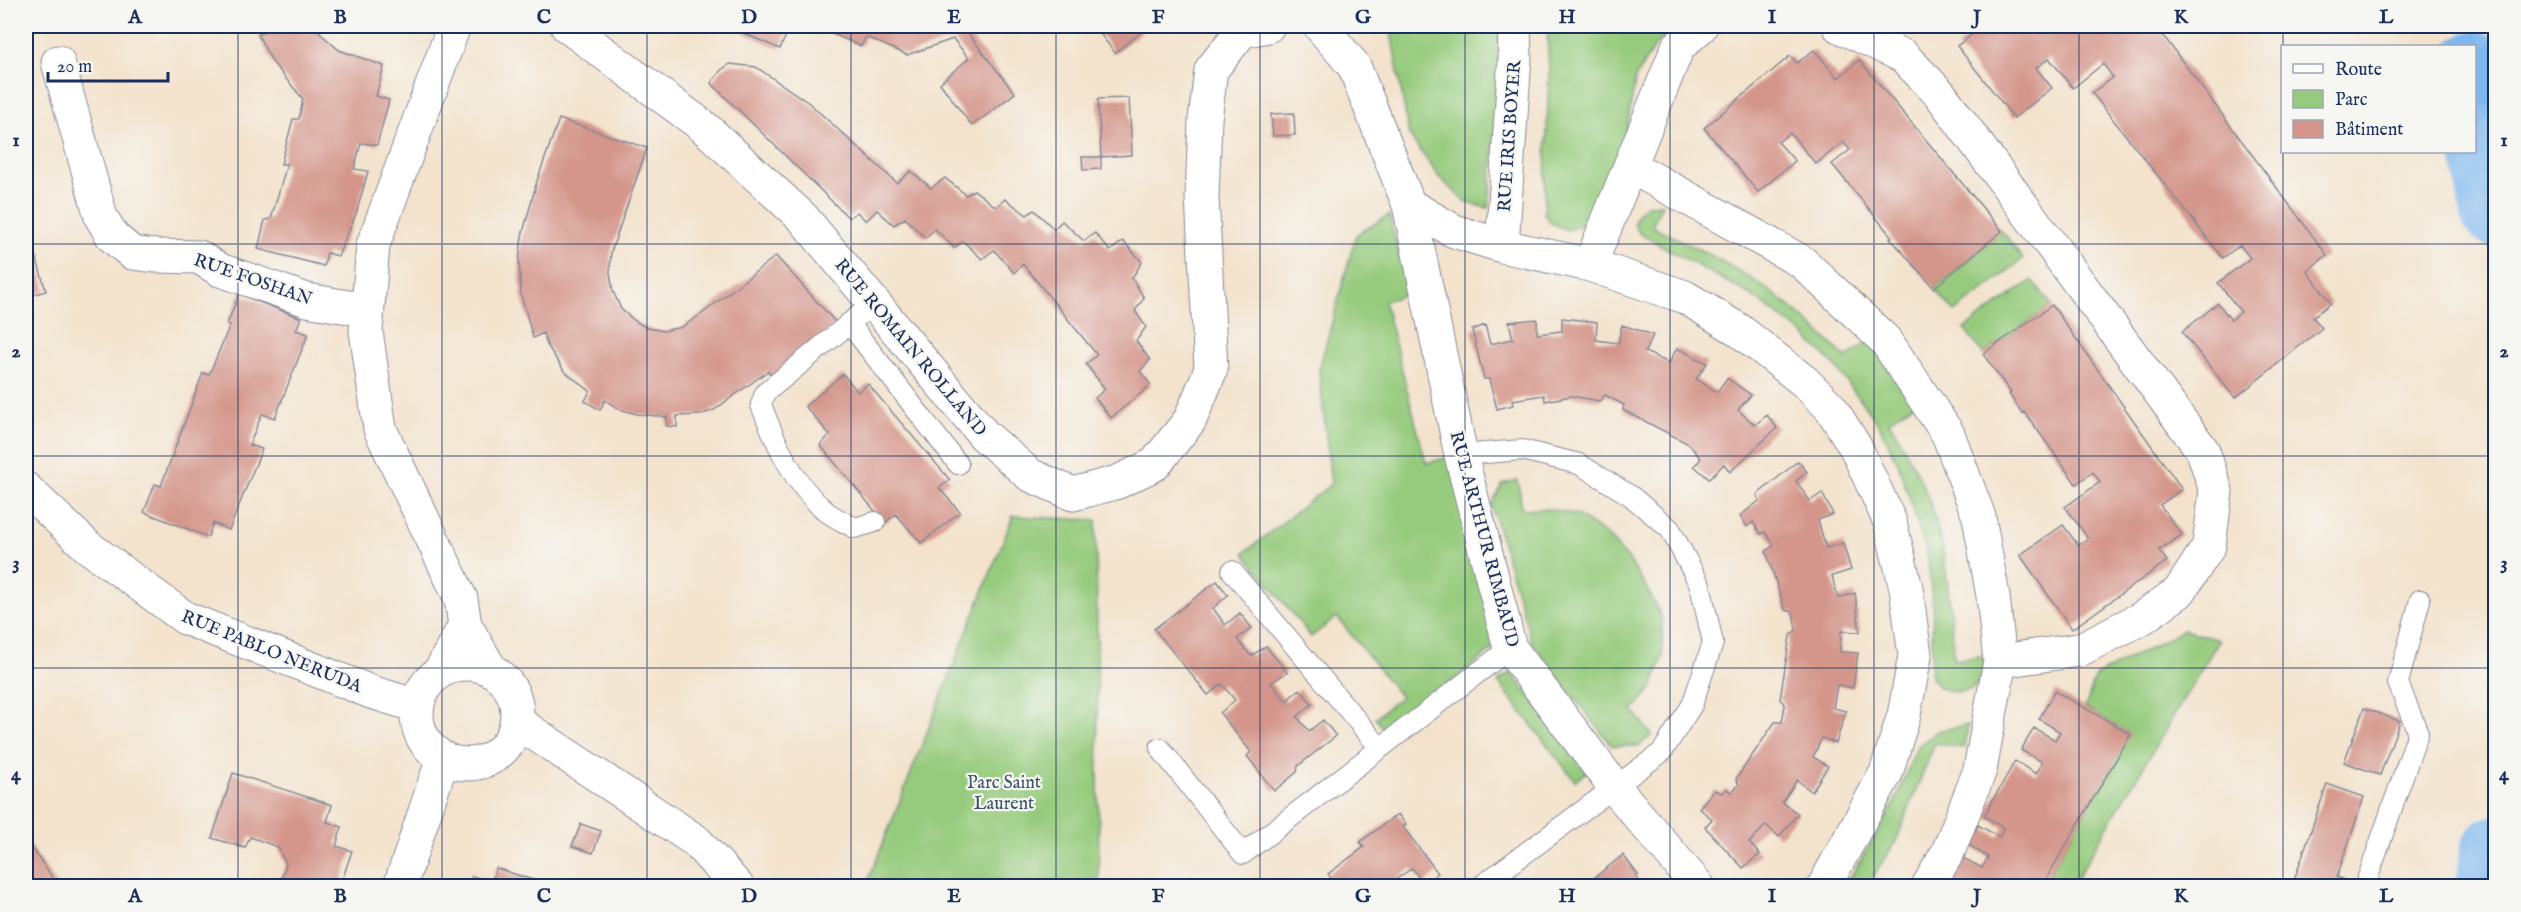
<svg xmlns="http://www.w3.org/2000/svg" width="2521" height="912" viewBox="0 0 2521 912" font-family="'IM FELL English',serif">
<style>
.green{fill:#96cb7d;stroke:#587d6e;stroke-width:1.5}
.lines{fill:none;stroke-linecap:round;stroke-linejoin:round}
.river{stroke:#7eb7ef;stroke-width:72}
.building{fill:#d4968b}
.lane-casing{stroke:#878996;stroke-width:22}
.street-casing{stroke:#878996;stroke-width:35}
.secondary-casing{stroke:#878996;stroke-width:35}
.lane{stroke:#fff;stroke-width:20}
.street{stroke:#fff;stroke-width:33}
.secondary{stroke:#fff;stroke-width:33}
.grid{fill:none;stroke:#1b2f5e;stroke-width:1.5;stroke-opacity:0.55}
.labels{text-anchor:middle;stroke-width:4.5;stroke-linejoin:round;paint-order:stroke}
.street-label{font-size:18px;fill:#1b2f5e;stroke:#f6f6f2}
.park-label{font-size:18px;fill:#3a5666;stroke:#f6f6f2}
.neatline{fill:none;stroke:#1b2f5e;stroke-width:2}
.grid-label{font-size:20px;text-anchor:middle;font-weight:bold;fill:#1b2f5e}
</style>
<rect width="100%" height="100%" fill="#f6f6f2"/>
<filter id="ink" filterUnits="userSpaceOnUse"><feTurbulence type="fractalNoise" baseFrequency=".0167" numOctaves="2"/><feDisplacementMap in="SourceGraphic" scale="12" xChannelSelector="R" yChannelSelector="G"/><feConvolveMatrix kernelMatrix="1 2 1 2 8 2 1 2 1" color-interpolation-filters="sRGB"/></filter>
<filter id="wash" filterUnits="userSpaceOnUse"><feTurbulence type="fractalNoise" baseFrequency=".008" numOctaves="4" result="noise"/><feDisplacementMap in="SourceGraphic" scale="24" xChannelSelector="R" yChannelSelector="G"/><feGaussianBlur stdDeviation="1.35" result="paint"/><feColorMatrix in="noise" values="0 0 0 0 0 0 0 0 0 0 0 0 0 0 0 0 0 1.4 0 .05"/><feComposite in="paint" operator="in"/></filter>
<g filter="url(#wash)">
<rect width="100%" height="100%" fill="#f3e3cd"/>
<!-- green -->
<path class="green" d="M1390,26H1500L1502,51L1489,208L1467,203L1439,177L1409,135Z
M1547,26H1679L1656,44L1636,76L1622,155L1603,198L1582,225L1567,230L1551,223L1544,214L1549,71Z
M1662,204L1652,226C1688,244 1725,261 1758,283C1790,304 1819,331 1846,358L1869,341L1918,401L1889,421C1906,451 1925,483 1935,518C1948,564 1951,612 1954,660L1987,655L1981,681L1969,690L1953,692L1940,688L1931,677L1933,608L1927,553L1898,463L1879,425L1836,367L1801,332L1751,295L1640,234L1634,224L1637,214L1646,205Z
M1389,215L1409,294L1384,301L1426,463L1451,457L1497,633L1493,649L1386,733L1375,718L1401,697L1337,617L1311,637L1244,553L1331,484L1319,369L1356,235Z
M2002,231L2023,259L1955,312L1934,288Z
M2032,280L2052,305L1983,354L1964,329Z
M1518,480L1522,509H1549L1577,515L1607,535L1629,560L1644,584L1662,617L1663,657L1652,688L1633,710L1652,735L1639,746H1612L1532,643L1491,505L1503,484Z
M1013,516L1096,520L1099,886H866Z
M2184,630L2219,640L2072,886H2042L2130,734L2085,708L2096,676Z
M1511,672L1588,771L1575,781L1498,682Z
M1968,725L1964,748L1935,743L1896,841L1867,886H1845L1893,806L1917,747L1937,731Z"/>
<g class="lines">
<!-- river -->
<path class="river" d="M2474,67L2496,211
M2492,886L2496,852"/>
</g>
<g id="blocks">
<!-- building -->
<path class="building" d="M264,26H316L322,35L339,50L384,66L376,96L389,100L377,145L361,143L354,169L368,171L356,214L338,256L327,253L324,266L258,249L265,220L271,219L287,164H281L293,119H299L303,99L273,63L258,35L266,30Z
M727,26H790L780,49Z
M823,26H962L1015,93L972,126L940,83L969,58L953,39L907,55L866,37L861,46L821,29Z
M1094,26H1149L1115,53Z
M1983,26H2156L2327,255L2307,271L2331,303L2313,317L2322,328L2235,398L2182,332L2218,303L2231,320L2241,312L2218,283L2250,258L2240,245L2223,258L2092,93L2113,77L2103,64L2073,88L2049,58L2036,68L2052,88L2014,118L1957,46Z
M1814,50L1838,78L1859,60L2002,231L1934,288L1890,238L1892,237L1832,164L1850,150L1843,142L1816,164L1790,133L1778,142L1795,161L1758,192L1704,128L1790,56L1797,63Z
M730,64L756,67L809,103L897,183L911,171L931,188L945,178L966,195L974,190L996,207L1005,199L1027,215L1034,210L1054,229L1062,221L1084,241L1095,233L1110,251L1123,241L1142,262L1132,278L1144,298L1135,311L1146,327L1136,341L1150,360L1140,371L1151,385L1111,418L1095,398L1105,389L1086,364L1097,355L1023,264L1014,273L994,250L982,259L963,241L954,248L935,229L925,238L905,218L894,225L877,210L866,221L857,212L849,218L711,83L721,70Z
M1129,98L1132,155L1101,157L1098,99Z
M1294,113L1295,135L1273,136L1271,114Z
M559,119L647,148L611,252L610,273L613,291L621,309L635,321L647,328L664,331L682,327L703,313L776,256L837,324L774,379L768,371L714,410L700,415L677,416V427L667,426V417L637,414L619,409L605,400L600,410L585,401L590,391L564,371L547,345L543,333L533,338L521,295L519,261L522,236L537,181Z
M1082,157H1101V169L1083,170Z
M26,222L46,291L28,296L34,313L26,316Z
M239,294L301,318L296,330L308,334L275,418L262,414L249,445L262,449L229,530L213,523L208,537L144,512L155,484L161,486L203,373L209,375L230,325L227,324Z
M2052,305L2182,489L2160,505L2182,535L2159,550L2167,561L2072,629L2020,555L2063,525L2078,545L2088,538L2065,507L2100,482L2093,472L2076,484L2031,421L2024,412L2022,413L2009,394L2011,393L1983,354Z
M1562,318L1597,322L1596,340L1618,343L1622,325L1653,335L1645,352L1669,363L1677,348L1707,363L1696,379L1717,392L1727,378L1751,395L1738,410L1755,425L1767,415L1777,428L1730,472L1724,464L1709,479L1694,466L1701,459L1689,444L1623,410L1624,405L1605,395L1600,401L1571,396L1545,401L1544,395L1512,400L1513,405L1497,409L1489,379H1484L1472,330L1485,325L1490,344L1513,339L1509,322L1537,319V334L1562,331Z
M843,374L858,392L868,384L950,480L939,488L960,512L921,543L896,514L885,523L820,445L830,435L805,406Z
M1798,461L1807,472L1796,481L1810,501L1822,493L1833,514L1818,520L1826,548L1843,543L1851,570L1832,576L1838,598L1855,593L1860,632L1841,631L1840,652L1858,653L1853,688L1837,685L1833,708L1846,711L1836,743L1822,738L1813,757L1828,766L1812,792L1797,780L1782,802L1798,814L1779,837L1766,825L1749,843L1760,854L1743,868L1705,827L1712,819L1699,808L1714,790L1721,793L1727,789L1731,793L1739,784L1736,779L1775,722H1782L1785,705L1780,699L1790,636L1796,630L1793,612L1785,610L1766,551L1774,545L1765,532L1761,534L1753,522L1747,527L1740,516L1759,501L1757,495Z
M1217,581L1228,595L1213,608L1225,625L1240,613L1252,628L1237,639L1251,656L1266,646L1287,672L1271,683L1286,701L1300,689L1312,704L1297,717L1309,731L1323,720L1336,736L1298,766L1297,772L1274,791L1247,756L1251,752L1220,713L1235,700L1222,684L1208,695L1154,629Z
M2055,691L2131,734L2042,886H1952L1946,883L1961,857L1982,868L1988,857L1967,844L1978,825L1999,837L2004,828L1984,816L2015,761L2036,774L2042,762L2021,750L2034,728L2055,740L2060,732L2039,719Z
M2364,708L2400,721L2380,775L2344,762Z
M233,773L332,805L327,822L342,827L336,846L352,851L340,886H279L286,864L278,847L250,837L245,848L212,838Z
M2327,784L2364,797L2337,877L2345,880L2343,886H2292Z
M1398,814L1406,825L1403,827L1438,873L1424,884L1412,868L1394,881L1398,886H1337L1328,874L1364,847L1360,842Z
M581,824L601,831L593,853L572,846Z
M26,838L37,855L58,886H26Z
M1623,855L1638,875L1636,877L1643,886H1592L1589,882Z
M496,868L551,886H469L472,876L492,882Z"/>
</g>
</g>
<g filter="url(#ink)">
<use href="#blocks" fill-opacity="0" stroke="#878996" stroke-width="1.5"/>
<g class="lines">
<!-- lane casing -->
<g class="lane-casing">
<path id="lane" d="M874,303L765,393L761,405C776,443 794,486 827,512C835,518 846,523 855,528L875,522
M849,323L958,464
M1461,455L1522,450L1579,464L1631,496L1670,529L1700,585L1713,643L1692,705L1662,752L1481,886
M1232,571L1380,748
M1160,748L1243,854L1510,648
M2365,886L2418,733L2398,683L2420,600"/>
</g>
<!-- street casing -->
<g class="street-casing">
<path id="street" d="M454,26L373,245L366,331L380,429L461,599L465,625L491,670
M567,26L704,127L803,218L984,435L1030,475L1073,494L1118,482L1155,464L1190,420L1211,369L1202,197L1205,120L1211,70L1242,31L1268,26
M1320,26L1354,66L1409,205L1454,231L1502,246L1590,265L1685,297L1739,330L1805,382L1831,408L1856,448L1890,522L1906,588L1915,656L1904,715L1886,773L1824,886
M1839,26L1903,56L1940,94L2203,451L2216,491L2209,546L2179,592L2142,618L2079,650L2000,661
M58,62L101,217L113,237L132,253L155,256L199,257L220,270L307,300L366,310
M1630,166L1802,262L1886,341L1948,434L1979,517L1993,596L2000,661L1980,770L1948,852L1928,886
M1409,205L1461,455L1510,648L1615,788L1698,886
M1502,246L1515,57L1514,26
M1590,265L1678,47L1701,26
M441,670L465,625
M400,886L443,758"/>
</g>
<!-- secondary casing -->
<g class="secondary-casing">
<path id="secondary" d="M26,489L87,546L185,618L371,692L417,706
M417 714a50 50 0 1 1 100 0a50 50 0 1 1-100 0Z
M517,722L696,841L737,886"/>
</g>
<!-- lane -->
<use href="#lane" class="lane"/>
<!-- street -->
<use href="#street" class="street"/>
<!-- secondary -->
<use href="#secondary" class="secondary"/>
</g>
</g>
<!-- grid -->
<path class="grid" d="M238,26V886M442,26V886M647,26V886M851,26V886M1056,26V886M1260,26V886M1465,26V886M1670,26V886M1874,26V886M2079,26V886M2283,26V46M2283,152V886M26,244H2496M26,456H2496M26,668H2496"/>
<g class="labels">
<!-- street labels -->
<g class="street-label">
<text transform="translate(1509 136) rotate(-86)" y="6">RUE IRIS BOYER</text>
<text transform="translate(253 279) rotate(19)" y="6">RUE FOSHAN</text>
<text transform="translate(911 347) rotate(50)" y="6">RUE ROMAIN ROLLAND</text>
<text transform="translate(1485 539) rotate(75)" y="6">RUE ARTHUR RIMBAUD</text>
<text transform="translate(272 651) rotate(22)" y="6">RUE PABLO NERUDA</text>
</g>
<!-- park labels -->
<g class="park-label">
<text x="1004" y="788">Parc Saint<tspan x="1004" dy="21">Laurent</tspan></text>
</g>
</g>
<!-- margin -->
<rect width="2521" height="912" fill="none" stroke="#f6f6f2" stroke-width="66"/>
<!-- legend -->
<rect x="2281" y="45" width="195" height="108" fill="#f6f6f2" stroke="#9ea6b7" stroke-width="1.5"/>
<rect x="2293" y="64" width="30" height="9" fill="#ffffff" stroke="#9ea6b7" stroke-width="1.5"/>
<text x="2335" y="75" font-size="18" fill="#1b2f5e">Route</text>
<rect x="2293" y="90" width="30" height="18" fill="#96cb7d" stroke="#9ea6b7" stroke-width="1.5"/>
<text x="2335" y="105" font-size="18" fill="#1b2f5e">Parc</text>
<rect x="2293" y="120" width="30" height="18" fill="#d4968b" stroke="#9ea6b7" stroke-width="1.5"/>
<text x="2335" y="135" font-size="18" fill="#1b2f5e">Bâtiment</text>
<!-- scale -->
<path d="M48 72v9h120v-9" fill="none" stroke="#1b2f5e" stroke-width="3"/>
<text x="57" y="72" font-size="18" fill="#1b2f5e" stroke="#f6f6f2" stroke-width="4.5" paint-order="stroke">20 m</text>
<rect x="33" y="33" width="2455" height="846" class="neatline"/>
<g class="grid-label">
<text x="135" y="23">A</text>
<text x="340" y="23">B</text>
<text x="544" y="23">C</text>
<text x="749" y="23">D</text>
<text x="954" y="23">E</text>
<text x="1158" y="23">F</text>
<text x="1363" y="23">G</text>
<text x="1567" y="23">H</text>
<text x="1772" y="23">I</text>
<text x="1977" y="23">J</text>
<text x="2181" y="23">K</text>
<text x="2386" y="23">L</text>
<text x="16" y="146">1</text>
<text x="2504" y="146">1</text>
<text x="16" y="357">2</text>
<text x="2504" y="357">2</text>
<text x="16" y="569">3</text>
<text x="2504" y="569">3</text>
<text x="16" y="780">4</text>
<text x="2504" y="780">4</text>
<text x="135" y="902">A</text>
<text x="340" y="902">B</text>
<text x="544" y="902">C</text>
<text x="749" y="902">D</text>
<text x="954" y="902">E</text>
<text x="1158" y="902">F</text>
<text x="1363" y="902">G</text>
<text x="1567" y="902">H</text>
<text x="1772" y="902">I</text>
<text x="1977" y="902">J</text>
<text x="2181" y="902">K</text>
<text x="2386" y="902">L</text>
</g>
</svg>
